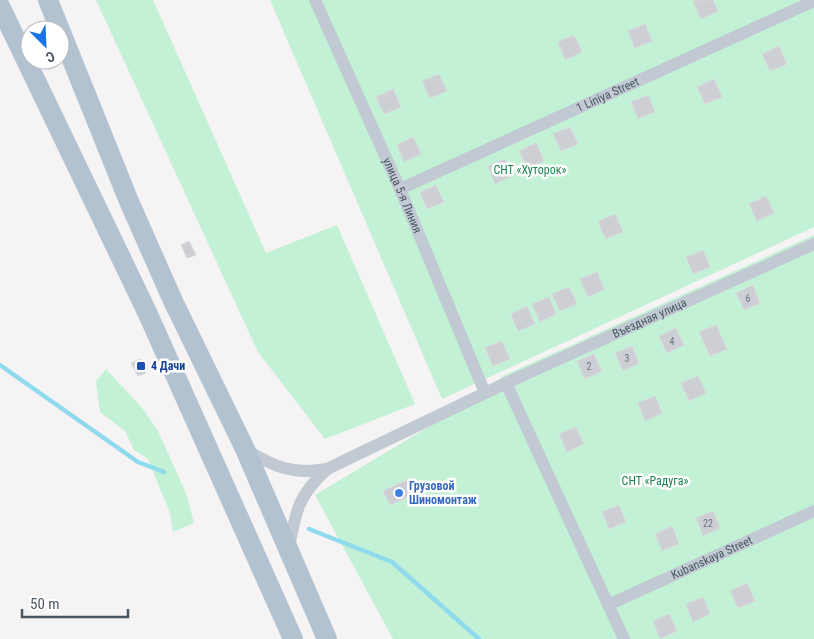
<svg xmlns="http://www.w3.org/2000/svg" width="814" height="639" viewBox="0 0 814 639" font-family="'Roboto Condensed',sans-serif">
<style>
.green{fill:#c3f1d5}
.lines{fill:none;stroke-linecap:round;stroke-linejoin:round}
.stream{stroke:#90daee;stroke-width:4.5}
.building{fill:#cdcfd5;stroke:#d7d9de}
.minor{stroke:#c1cad2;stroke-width:12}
.primary{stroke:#b3c2d1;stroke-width:20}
.transit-dot{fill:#1a4fb4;stroke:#fff;stroke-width:2}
.shop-dot{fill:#3f7fe0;stroke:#fff;stroke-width:2}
.labels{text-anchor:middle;stroke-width:5;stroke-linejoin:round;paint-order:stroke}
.number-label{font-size:10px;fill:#6b747e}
.street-label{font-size:12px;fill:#4a5661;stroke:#fff}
.park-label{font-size:12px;fill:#17864f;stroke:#fff}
.transit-label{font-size:12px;font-weight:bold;fill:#164399;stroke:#fff;text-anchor:start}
.shop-label{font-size:12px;font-weight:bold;fill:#366cbe;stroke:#fff;text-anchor:start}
</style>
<rect width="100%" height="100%" fill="#f5f3f3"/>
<!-- green -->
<path class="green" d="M96,0H153L266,253L337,225L415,404L325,439L258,352Z
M270,0H814V227L442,399Z
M814,235V639H393L315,495L485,393L503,376Z
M106,369L143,409L158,431L186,493L194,523L173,532L170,513L148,459L134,450L125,431L100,412L96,381Z"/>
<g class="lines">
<!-- stream -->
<path class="stream" d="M0,365L138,462L164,472
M309,529L392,562L479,639"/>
</g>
<!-- building -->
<path class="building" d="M697,0H713L718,11L701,19L693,1Z
M645,24L652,41L635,48L628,31Z
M574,35L582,52L565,60L558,42Z
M779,46L787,64L770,71L762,54Z
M439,74L447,91L430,98L422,81Z
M714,79L722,97L705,104L697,87Z
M393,89L401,107L384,114L376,97Z
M648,95L655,112L638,119L631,102Z
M570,127L578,144L561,151L553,134Z
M413,137L421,154L404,162L397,145Z
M536,143L544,161L527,168L519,151Z
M505,159L512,176L495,184L488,166Z
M436,185L444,202L427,209L420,192Z
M766,196L774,213L757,221L749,204Z
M615,214L623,232L606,239L598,222Z
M189,241L196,255L187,258L181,245Z
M703,250L710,267L693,274L686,257Z
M597,272L604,289L588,297L580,279Z
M753,285L760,303L744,310L736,293Z
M569,287L577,304L560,311L552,294Z
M549,297L556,314L540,322L532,304Z
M527,306L535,324L518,331L511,314Z
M716,325L727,349L710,356L699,332Z
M676,328L684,345L667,353L659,336Z
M502,341L510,359L493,366L485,348Z
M632,346L639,363L623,371L615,353Z
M594,354L602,371L585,379L577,361Z
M140,359L146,373L138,376L131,363Z
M698,376L706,393L689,401L681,383Z
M655,396L662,413L645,421L638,403Z
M576,427L584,444L567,452L559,434Z
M411,478L418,492L390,505L383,491Z
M619,505L626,522L609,529L602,512Z
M713,511L720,528L703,536L696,518Z
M672,526L679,544L662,551L655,534Z
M747,583L755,601L738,608L730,591Z
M703,597L710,614L693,622L686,604Z
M669,614L677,631L660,639L653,621Z"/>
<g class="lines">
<!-- minor -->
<g class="minor">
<path id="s1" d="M315,0L400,189L485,393"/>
<path id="s2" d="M400,189L814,1"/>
<path d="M506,383L624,639"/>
<path d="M245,449C274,467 293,475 327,469"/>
<path id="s3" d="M289,548C296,510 298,496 327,469L506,383L814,244"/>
<path id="s4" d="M608,605L814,511"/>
</g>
<!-- primary -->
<path class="primary" d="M48,0L128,199L173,301L245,449L327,639
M0,6L147,312L293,639"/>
</g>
<!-- markers -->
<rect class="transit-dot" x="136" y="361" width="10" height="10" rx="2.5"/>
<circle class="shop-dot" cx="399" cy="493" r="5"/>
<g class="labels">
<!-- number labels -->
<g class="number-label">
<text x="748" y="302">6</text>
<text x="672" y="345">4</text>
<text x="627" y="362">3</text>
<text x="589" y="370">2</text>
<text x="708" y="527">22</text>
</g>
<!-- street labels -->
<g class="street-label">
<text dy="4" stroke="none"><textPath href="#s2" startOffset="228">1 Liniya Street</textPath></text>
<text dy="4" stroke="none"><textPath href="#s1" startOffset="214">улица 5-я Линия</textPath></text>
<text dy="4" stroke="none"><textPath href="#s3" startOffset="446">Въездная улица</textPath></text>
<text dy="4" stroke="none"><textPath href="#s4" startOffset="114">Kubanskaya Street</textPath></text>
</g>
<!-- park labels -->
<g class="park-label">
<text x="530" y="174">СНТ «Хуторок»</text>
<text x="655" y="485">СНТ «Радуга»</text>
</g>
<!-- transit labels -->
<g class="transit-label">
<text x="151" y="370">4 Дачи</text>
</g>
<!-- shop labels -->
<g class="shop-label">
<text x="409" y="490">Грузовой<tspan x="409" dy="14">Шиномонтаж</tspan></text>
</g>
</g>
<!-- north arrow -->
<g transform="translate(45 45) rotate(156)"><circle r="24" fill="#ffffff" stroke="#b7bbc0"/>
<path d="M0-4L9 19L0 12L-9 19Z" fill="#1a73e8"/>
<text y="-8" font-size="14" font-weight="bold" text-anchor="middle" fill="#4a5661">С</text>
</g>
<!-- scale -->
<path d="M22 609v8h106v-8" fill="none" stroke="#4a5661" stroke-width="2.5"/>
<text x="30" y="609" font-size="15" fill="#4a5661" stroke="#ffffff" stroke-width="4" paint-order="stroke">50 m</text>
</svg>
